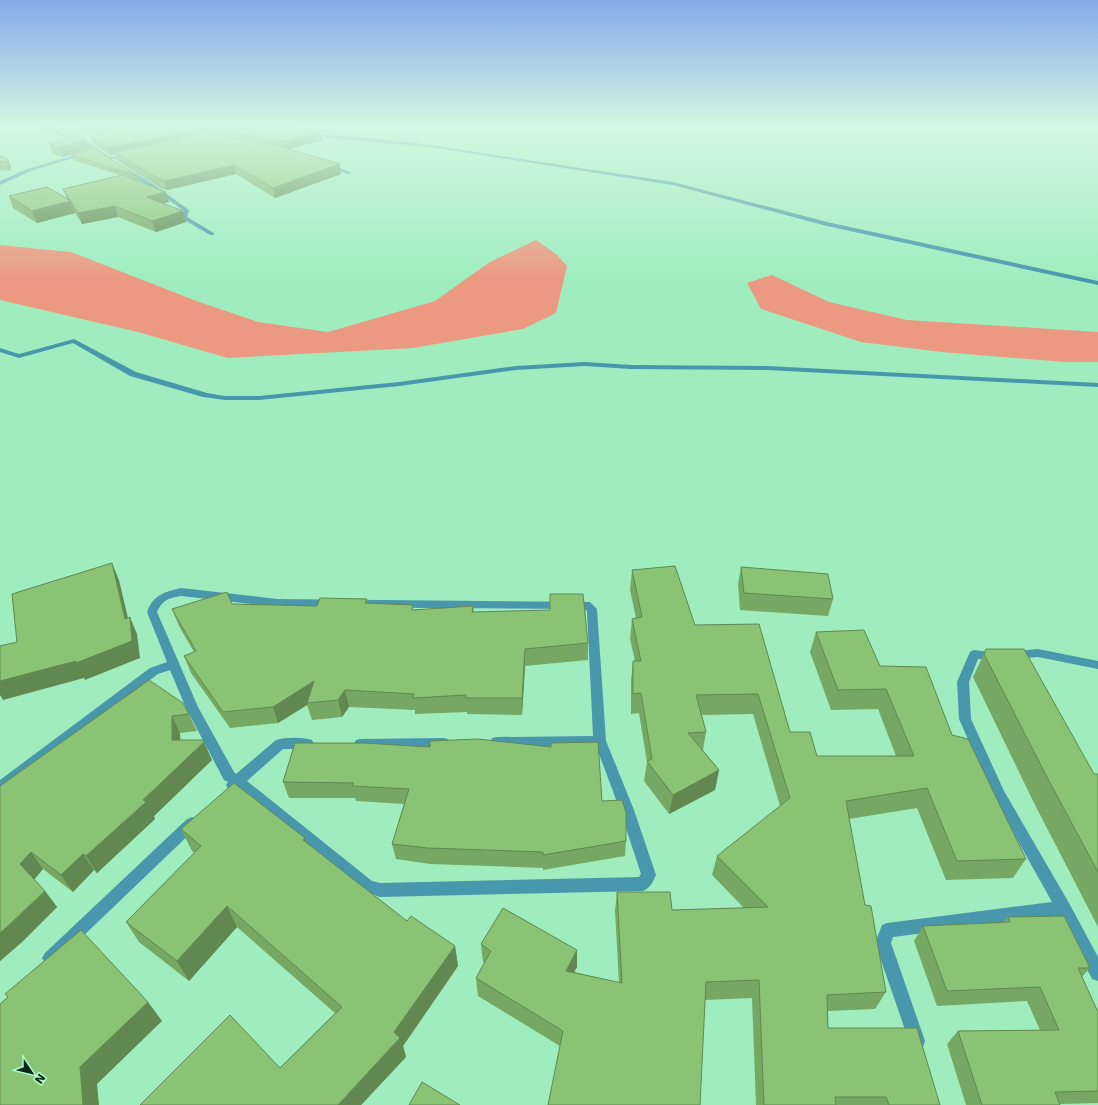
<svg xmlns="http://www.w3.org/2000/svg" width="1098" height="1105" viewBox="0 0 1098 1105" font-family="'DejaVu Sans',sans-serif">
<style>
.green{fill:#eb9a81}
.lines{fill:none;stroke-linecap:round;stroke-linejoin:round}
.minor{fill:#4897ac;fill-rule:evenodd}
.wall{fill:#76a863;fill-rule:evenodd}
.shaded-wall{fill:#608850}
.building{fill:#89c373;stroke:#608850}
</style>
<rect width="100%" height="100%" fill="#9fedbf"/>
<!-- green -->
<path class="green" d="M536,240L557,255L567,266L556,313L523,329L413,348L228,358L138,332L0,300V245L71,252L199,302L258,322L328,332L435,301L490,262Z
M772,275L829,302L907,320L1098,332V362H1065L942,352L861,342L761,309L747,283Z"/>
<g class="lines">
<!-- minor -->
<path class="minor" d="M32,124H37L47,127L69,124L51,129L89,143L110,157L130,154L132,155L107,160L85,145Z
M287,124H292L278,130L274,129Z
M309,134L378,139L430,145L673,182L827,222L1098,281V285L827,226L673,185L430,147L307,136Z
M83,153L87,154L31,171L0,185V181L27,169Z
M326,164H330L352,173L348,174L326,166Z
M124,169H128L153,184L189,210L187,217L214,233V235H210L183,219L181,215L184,211L149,186L124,171Z
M74,339L136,372L207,393L225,396H259L399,382L516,366L585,362L631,365L767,366L1098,383V387L767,370L631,369L585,366L516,370L399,386L259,400H225L203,397L130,376L73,343L19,358L0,352V348L19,354Z
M181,588L277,599L590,602L597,609L606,741L634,810L656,875C653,882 650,888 643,891L380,897L363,891L242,792L238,789L233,791L228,789L226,785L228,782L224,780L186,708L170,670L158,674L5,791L0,793V780L150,668L167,662L147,612C153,595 164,592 181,588ZM181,596L277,607L584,609L587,611L593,736L496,737L492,738L490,742L492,746L496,747L596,746L620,810L641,874L639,877L380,883L372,881L247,781L283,749H308L312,748L314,744L312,740C303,737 285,737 276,740L236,774L234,772L198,707L157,612C162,600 169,598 181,596Z
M1038,649L1098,661V669L1038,657L1013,659L1009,658L1007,655L1009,652Z
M975,650C983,652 991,651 999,653L1001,656L999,659H978L969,682L971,719L1004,791L1069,903L1098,957V981L1092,979L1060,916L893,937L891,943L925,1041L923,1047L917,1049L911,1047L909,1041L875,943L882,925L887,923L1052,902L994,798L959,719L957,682L969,654L971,651Z
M444,738L448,739L450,743L448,747L444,748L360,749L356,748L354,744L356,740L360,739Z
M192,817L197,819L199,823L197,827L55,963L50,966L45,963L42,958L45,953L187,819Z"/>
</g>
<!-- wall -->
<path class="wall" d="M70,124H279H278L322,140L288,149L341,174L275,198L236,174L167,190L162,189L117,161L115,154L110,155L92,143L90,136L100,133L70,125ZM213,130L214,134H209Z
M86,139L89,149L63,157L53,154L49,143Z
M71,155L137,176L138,181L169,202L163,204L183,211L186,222L156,232L118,217L82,224L75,213L37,223L13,208L9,196L67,199L63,189L120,175L73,160Z
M0,156L8,159L11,167L10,171L0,170Z
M741,567L833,599L828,616L740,610L738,584Z
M632,570L695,625L759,624L790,732L817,756H896L878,709L831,710L810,652L816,632L880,666L952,735L1026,859L1013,878L946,880L917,808L849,819L865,905L886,992L875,1009L828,1011V1028L940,1105H756L752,998L705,1000L560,1046L478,996L476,978L484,963L483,962L481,944L577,967L574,972L619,983L615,911L617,892L672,910L744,908L712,875L717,856L780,806L753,714L702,715L706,732L703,750L719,770L715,790L669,814L644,781L647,762L639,713L631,714V681L633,661H635L630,639L632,619L636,618L630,590Z
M367,599L368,604L414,610L473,606L474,612L588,643V660L525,666L522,715L467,714V712L415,714V710L349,707L342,717L312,720L307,705L278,723L230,728L191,673L184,656L194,652L179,626L172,609L232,604L317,606Z
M986,649L1094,774H1098V927L1034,803L973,677Z
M149,680L189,714L197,731L180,733V740L212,760L154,816L155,819L97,873L94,870L73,892L43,869L34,879L45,891L57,907L22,942L0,961V786Z
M295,743L602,801L626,841L625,856L543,870V868L430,864L396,859L392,844L404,804L356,801L355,798H289L283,782Z
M181,829L305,838L308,844L407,921L455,946L458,966L403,1046L406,1057L361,1105H140L280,1068L335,1013L237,927L189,981L139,942L126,922L194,853L192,851Z
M1008,917L1090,968L1082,977L1098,1012V1103L1060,1104V1105H966L947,1044L958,1031L1040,1030L1027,1001L937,1006L914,941L923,926L1004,922Z"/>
<!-- shaded-wall -->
<path class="shaded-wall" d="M210,124H226L212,128L213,130L205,137L114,152L115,154L110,155L108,148Z
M320,132L322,140L283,151L282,142Z
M86,139L89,149L63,157L59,147Z
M8,159L11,167L10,171L7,162Z
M340,164L341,174L275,198L273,188Z
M234,165L236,174L167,190L165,181Z
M166,192L169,202L150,208L146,197Z
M71,201L75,213L37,223L32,211Z
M115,206L118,217L82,224L78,213Z
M183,211L186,222L156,232L152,221Z
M112,563L119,580L131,631L130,617L137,634L140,658L85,680L84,678L3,700L0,695V681L125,619Z
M525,649V666L522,715V698Z
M314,681L307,703V705L278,723L273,707Z
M345,690L349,707L342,717L338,700Z
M172,716L180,733L181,757L172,740Z
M204,742L212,760L154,816L155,819L97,873L86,856L143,800Z
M719,770L715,790L669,814L673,795Z
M305,838L313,859L303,840Z
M31,852L43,869L33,881L20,864Z
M83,854L94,870L73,892L61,875Z
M45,891L57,907L22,942L0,961V933Z
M227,906L237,927L189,981L177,961Z
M455,946L458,966L403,1046L406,1057L361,1105H338L394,1032Z
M577,950V967L566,988V971Z
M148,1002L162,1021L97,1084L99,1105H83L80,1067Z"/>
<!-- building -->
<path class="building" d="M89,124H210L204,129L108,148L90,136L112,130Z
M218,124H277L320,132L282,142L212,128Z
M205,133L278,146L340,164L273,188L234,165L165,181L159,179L114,152Z
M79,135L86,139L59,147L49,143Z
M94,148L137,176L71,155Z
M0,156L8,159L7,162H0Z
M123,175L166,192L146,197L183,211L152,221L115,206L78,213L63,189Z
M47,187L71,201L32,211L9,196Z
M112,563L125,619L130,617L132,641L76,663V661L0,681V646L17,642L12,594Z
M675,566L695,625L759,624L790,732H810L817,756H914L886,689L838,690L816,632L864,630L880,666L926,667L952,735L968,739L1026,859L957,861L927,788L846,801L865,905L871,906L886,992L827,995L828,1028H917L940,1105H889L886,1097H835L836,1105H764L759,980L706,982L700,1105H548L563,1031L476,978L491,951L481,944L503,908L577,950L566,971L622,983L617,892H670L672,910L768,907L717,856L790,798L758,694L696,695L706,732L688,733L719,770L673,795L647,761L652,759L641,693L633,694V661H641L632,619L642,617L632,570Z
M741,567L828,574L833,599L744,593Z
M227,592L232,604L317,606L320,598L367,599L365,603L413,605L412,610L473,606L472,612L550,610V594H583L588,643L525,649L522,698H466V695L413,698L414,694L345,690L338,700L307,703L314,681L273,707L223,712L184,656L196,651L172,609Z
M986,649H1024L1094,774H1098V872L1049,781L984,654Z
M149,680L183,703L189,714L172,716V740H203L204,742L143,800L146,802L86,856L83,854L61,875L31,852L20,864L45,891L8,926L0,933V786Z
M478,739L551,747V743L598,742L602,801L622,800L626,812V841L543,855V852L428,848L392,844L409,789L352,786L353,783L283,782L295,743H364L430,747V741Z
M234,783L305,838L303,840L407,921L411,916L455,946L394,1032L400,1038L338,1105H140L230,1015L280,1068L342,1007L227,906L177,961L126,922L201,846L181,829Z
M1064,916L1090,968H1078L1098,1012V1091L1055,1092L1060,1105H982L958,1031L1059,1030L1040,987L947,991L923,926L1010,922L1008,917Z
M81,930L148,1002L80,1067L83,1105H0V1004L8,997L5,994Z
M422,1082L460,1105H409Z"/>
<!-- sky -->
<linearGradient id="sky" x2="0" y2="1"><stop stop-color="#85aaeb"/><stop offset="0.45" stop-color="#d4f7e2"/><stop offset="1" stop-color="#d4f7e2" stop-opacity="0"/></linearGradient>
<rect width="1098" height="278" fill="url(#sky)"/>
<!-- north arrow -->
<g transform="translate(32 1073) rotate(125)" stroke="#acfbcc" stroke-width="3" paint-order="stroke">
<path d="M0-3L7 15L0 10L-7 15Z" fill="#052616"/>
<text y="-6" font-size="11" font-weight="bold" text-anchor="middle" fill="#052616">N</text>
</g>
</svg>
